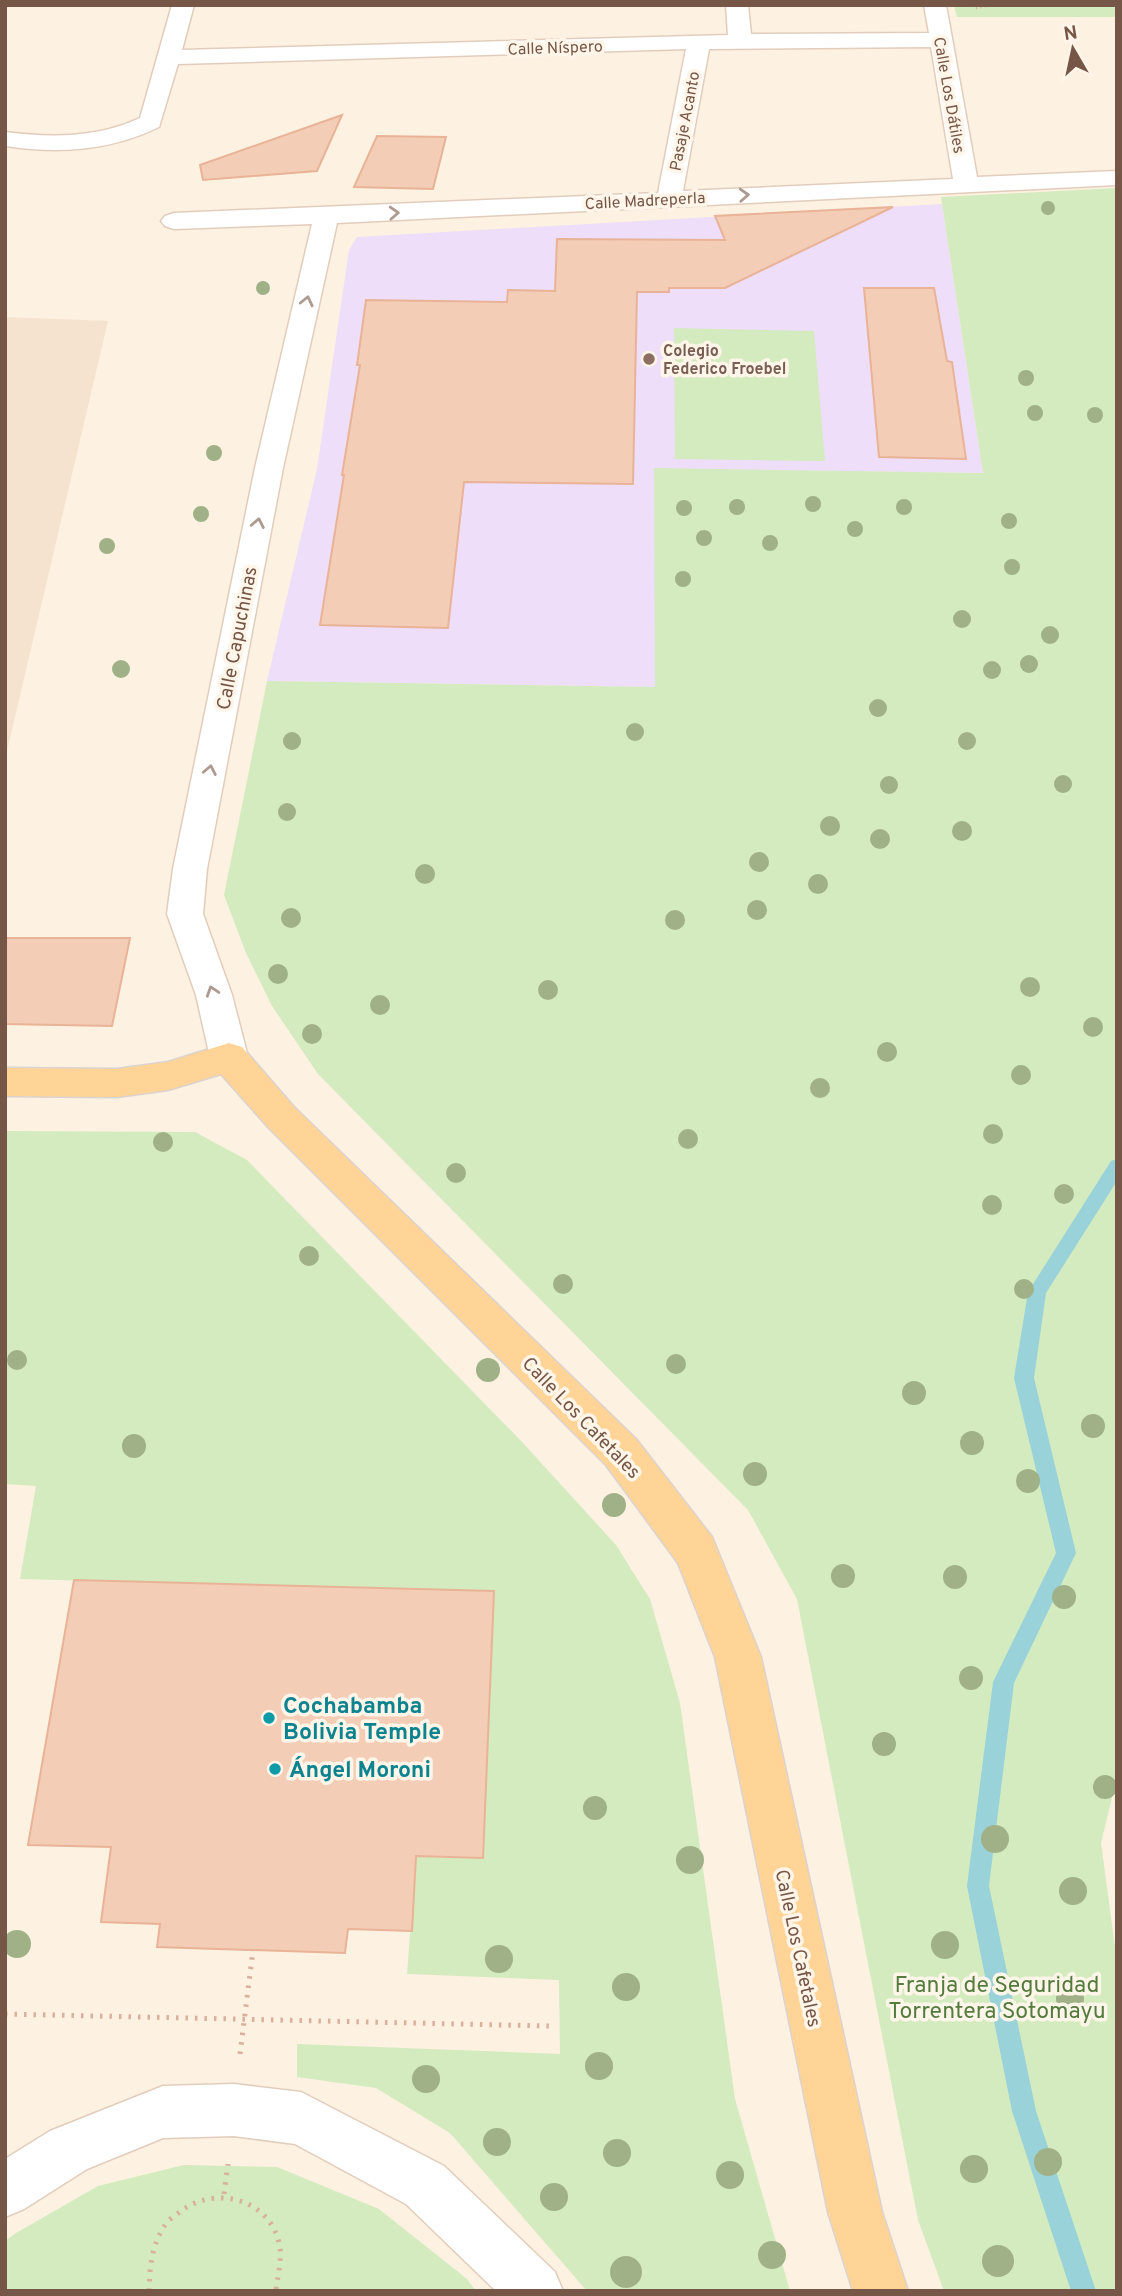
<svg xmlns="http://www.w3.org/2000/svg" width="1122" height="2296" viewBox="0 0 1122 2296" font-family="Overpass,sans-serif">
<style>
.residential{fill:#f5e3cf}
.education{fill:#eedef9}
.green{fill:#d3ebbf}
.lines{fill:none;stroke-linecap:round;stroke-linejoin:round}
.stream{fill:#9ad2da;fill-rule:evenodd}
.building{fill:#f4cdb7;stroke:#e8b397;stroke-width:2}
.minor-casing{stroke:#e2cdbc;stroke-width:3}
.major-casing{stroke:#dbd3cf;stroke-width:3}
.path-far1{stroke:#d9b09b;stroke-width:2.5;stroke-dasharray:1 3.5;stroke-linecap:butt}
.path{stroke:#d9b09b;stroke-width:5;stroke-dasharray:2.5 7;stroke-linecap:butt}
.minor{fill:#fff;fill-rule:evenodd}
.major{fill:#ffd496;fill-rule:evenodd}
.tree{fill:#a0b187}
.oneway{stroke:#ad9a91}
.education-dot{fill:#8d6e63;stroke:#fff5e8;stroke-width:2.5}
.culture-dot{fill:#0f9aa8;stroke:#fff5e8;stroke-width:2.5}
.labels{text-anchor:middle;stroke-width:7;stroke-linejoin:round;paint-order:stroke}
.far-street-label{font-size:16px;fill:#765647;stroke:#fff5e8}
.far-education-label{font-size:16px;font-weight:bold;fill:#785e54;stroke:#fff5e8;text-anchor:start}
.street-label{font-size:19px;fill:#765647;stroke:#fff5e8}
.near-culture-label{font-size:23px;font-weight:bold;fill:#0d838f;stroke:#fff5e8;text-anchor:start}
.near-park-label{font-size:23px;fill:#537c3e;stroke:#fff5e8}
</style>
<rect width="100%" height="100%" fill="#fdf1e1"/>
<!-- residential -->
<path class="residential" d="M5,317L108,321L7,751H5Z"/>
<!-- education -->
<path class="education" d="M942,204L983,473L654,469L656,687L267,681L317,469L349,250L357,237Z"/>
<!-- green -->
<path class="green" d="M954,5H1117V17H957Z
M1117,188V1777L1101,1843L1117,1962V2291H944L918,2220L797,1599L748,1510L318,1074L272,1006L246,953L224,895L267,681L655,687L654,468L983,473L941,197Z
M674,328L814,331L825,461L675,459Z
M5,1131L195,1132L247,1160L523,1443L616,1545L650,1599L680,1703L735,2099L790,2291H587L450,2133L376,2088L297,2077V2044L560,2054L559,1980L407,1974L416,1856L483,1858L494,1591L20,1579L36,1486L5,1484Z
M184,2165L277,2167L379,2209L467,2279L476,2291H5V2241L16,2233L98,2186Z"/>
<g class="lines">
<!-- stream -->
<path class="stream" d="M1117,1159V1181L1046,1293L1034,1378L1076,1553L1014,1683L989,1886L1036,2111L1096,2291H1071L1012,2111L967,1886L993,1682L1056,1553L1014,1378L1028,1292L1111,1161Z"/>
</g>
<!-- building -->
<path class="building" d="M342,115L317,171L203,180L200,165Z
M377,136L446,137L433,189L354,187Z
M893,207L725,288H669V292H637L633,484L464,482L448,628L320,625L344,475H342L360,365H357L366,300L507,302L508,290L555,291L557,239L725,240L715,216Z
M864,288H934L947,361L952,362L966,459L879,457Z
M5,938H130L112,1026L5,1024Z
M74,1580L494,1591L483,1858L416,1856L412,1931L348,1929L345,1953L157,1947L160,1924L101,1922L111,1847L28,1845Z"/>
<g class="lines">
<!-- minor casing -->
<g class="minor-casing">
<path id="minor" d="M172,5H194L182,50L728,35L726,5H748L751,34L929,33L924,5H946L977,177L1117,171V185L337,223L283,468L207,869L203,914L232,995L248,1057L242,1067L229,1071L216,1067L210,1057L196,995L167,914L173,869L255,468L312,224L174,229L165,226L161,221L165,216L174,213L658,193L686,49L178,64L159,127C110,151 59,154 5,146V132C52,138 97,138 140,118ZM931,47L953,179L683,191L709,49Z
M234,2084L301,2092L444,2166L555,2272L563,2291H496L406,2204L295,2144L234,2136L163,2138L87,2169L24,2209L5,2217V2159L50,2131L163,2086Z"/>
</g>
<!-- major casing -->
<g class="major-casing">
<path id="major" d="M229,1043L242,1047L294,1107L636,1439L712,1537L761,1657L882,2212L908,2291H853L828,2212L715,1657L678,1563L606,1465L268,1127L221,1074L168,1090L117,1097L5,1096V1068L117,1069L168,1062Z"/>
</g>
<!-- path-far1 -->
<path class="path-far1" d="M976,8L992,5"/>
<!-- path -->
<path class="path" d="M5,2014L549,2026
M240,2054L253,1950
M224,2194L228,2164
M149,2291C150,2266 151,2247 165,2225C169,2219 176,2215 181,2211C217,2184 273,2200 280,2248C282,2261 277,2278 276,2291"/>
<!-- minor -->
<use href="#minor" class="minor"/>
<!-- major -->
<use href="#major" class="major"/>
</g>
<!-- trees -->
<g class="tree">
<circle cx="1048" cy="208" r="7"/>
<circle cx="263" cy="288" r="7"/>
<circle cx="1026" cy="378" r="8"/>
<circle cx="1035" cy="413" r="8"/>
<circle cx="1095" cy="415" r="8"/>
<circle cx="214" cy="453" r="8"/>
<circle cx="813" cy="504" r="8"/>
<circle cx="737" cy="507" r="8"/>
<circle cx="904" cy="507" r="8"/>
<circle cx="684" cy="508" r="8"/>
<circle cx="201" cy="514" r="8"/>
<circle cx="1009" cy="521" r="8"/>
<circle cx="855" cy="529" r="8"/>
<circle cx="704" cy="538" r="8"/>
<circle cx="770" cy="543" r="8"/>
<circle cx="107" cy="546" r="8"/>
<circle cx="1012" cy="567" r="8"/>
<circle cx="683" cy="579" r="8"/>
<circle cx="962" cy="619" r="9"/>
<circle cx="1050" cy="635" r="9"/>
<circle cx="1029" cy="664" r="9"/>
<circle cx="121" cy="669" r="9"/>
<circle cx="992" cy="670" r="9"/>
<circle cx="878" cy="708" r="9"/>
<circle cx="635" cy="732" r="9"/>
<circle cx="292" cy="741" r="9"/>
<circle cx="967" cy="741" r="9"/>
<circle cx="1063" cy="784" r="9"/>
<circle cx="889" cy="785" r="9"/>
<circle cx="287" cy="812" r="9"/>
<circle cx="830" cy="826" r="10"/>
<circle cx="962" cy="831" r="10"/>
<circle cx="880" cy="839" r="10"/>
<circle cx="759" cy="862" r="10"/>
<circle cx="425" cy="874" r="10"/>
<circle cx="818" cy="884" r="10"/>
<circle cx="757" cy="910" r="10"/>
<circle cx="291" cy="918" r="10"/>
<circle cx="675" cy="920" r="10"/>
<circle cx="278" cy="974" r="10"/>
<circle cx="1030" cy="987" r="10"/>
<circle cx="548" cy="990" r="10"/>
<circle cx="380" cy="1005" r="10"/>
<circle cx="1093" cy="1027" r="10"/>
<circle cx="312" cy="1034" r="10"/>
<circle cx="887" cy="1052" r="10"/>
<circle cx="1021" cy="1075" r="10"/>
<circle cx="820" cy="1088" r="10"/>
<circle cx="993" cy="1134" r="10"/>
<circle cx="688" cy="1139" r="10"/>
<circle cx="163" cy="1142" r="10"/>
<circle cx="456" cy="1173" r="10"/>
<circle cx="1064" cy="1194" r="10"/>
<circle cx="992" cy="1205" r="10"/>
<circle cx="309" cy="1256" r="10"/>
<circle cx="563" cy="1284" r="10"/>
<circle cx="1024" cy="1289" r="10"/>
<circle cx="17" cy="1360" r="10"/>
<circle cx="676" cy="1364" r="10"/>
<circle cx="488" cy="1370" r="12"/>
<circle cx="914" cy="1393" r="12"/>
<circle cx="1093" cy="1426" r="12"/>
<circle cx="972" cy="1443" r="12"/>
<circle cx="134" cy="1446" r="12"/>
<circle cx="755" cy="1474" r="12"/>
<circle cx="1028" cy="1481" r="12"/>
<circle cx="614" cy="1505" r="12"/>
<circle cx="843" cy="1576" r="12"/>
<circle cx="955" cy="1577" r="12"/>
<circle cx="1064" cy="1597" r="12"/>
<circle cx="971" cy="1678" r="12"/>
<circle cx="884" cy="1744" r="12"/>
<circle cx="1105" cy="1787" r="12"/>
<circle cx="595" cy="1808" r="12"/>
<circle cx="995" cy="1839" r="14"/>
<circle cx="690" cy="1860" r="14"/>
<circle cx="1073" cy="1891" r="14"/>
<circle cx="17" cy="1944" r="14"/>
<circle cx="945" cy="1945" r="14"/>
<circle cx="499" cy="1959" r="14"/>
<circle cx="626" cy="1987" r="14"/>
<circle cx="1070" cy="1999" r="14"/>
<circle cx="599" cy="2066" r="14"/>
<circle cx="426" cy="2079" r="14"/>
<circle cx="497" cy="2142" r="14"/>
<circle cx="617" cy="2153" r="14"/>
<circle cx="1048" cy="2162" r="14"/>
<circle cx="974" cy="2169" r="14"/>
<circle cx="730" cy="2175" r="14"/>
<circle cx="554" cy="2197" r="14"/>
<circle cx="772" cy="2255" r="14"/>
<circle cx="998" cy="2261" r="16"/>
<circle cx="626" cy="2272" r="16"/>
</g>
<!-- one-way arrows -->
<defs><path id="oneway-chevron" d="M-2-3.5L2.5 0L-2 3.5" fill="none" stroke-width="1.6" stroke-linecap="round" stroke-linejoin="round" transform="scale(1.75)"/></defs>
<g class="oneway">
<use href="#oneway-chevron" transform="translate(744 195) rotate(-3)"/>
<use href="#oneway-chevron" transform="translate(394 213) rotate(-3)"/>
<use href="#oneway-chevron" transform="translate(307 301) rotate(-77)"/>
<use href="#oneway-chevron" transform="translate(258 523) rotate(-79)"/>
<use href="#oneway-chevron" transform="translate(210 770) rotate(-79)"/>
<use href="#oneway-chevron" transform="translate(212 991) rotate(-108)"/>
</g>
<!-- markers -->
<circle class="education-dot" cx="649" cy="359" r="7"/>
<g class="culture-dot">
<circle cx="269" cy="1718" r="7"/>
<circle cx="275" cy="1769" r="7"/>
</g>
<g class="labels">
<!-- far-street labels -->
<g class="far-street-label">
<text transform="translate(555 47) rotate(-2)" y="6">Calle Níspero</text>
<text transform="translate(950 95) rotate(80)" y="6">Calle Los Dátiles</text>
<text transform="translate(684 121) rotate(-79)" y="6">Pasaje Acanto</text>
<text transform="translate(645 200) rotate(-3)" y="6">Calle Madreperla</text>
</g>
<!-- far-education labels -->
<g class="far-education-label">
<text x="663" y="356">Colegio<tspan x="663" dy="18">Federico Froebel</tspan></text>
</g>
<!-- street labels -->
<g class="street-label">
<text transform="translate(236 638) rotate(-79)" y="7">Calle Capuchinas</text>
<text transform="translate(582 1417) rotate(46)" y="7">Calle Los Cafetales</text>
<text transform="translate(799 1948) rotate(78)" y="7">Calle Los Cafetales</text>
</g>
<!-- near-culture labels -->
<g class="near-culture-label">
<text x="283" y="1713">Cochabamba<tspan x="283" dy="26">Bolivia Temple</tspan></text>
<text x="289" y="1777">Ángel Moroni</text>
</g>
<!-- near-park labels -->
<g class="near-park-label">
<text x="997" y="1992">Franja de Seguridad<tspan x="997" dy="26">Torrentera Sotomayu</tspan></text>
</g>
</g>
<!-- border -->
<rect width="1122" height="2296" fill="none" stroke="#765647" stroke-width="14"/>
<!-- north arrow -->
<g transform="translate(1073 49) rotate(351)" stroke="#fff5e8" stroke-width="5" paint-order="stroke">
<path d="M0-5L12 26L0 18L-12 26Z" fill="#765647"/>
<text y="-10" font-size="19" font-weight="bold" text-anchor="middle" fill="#765647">N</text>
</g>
</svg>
